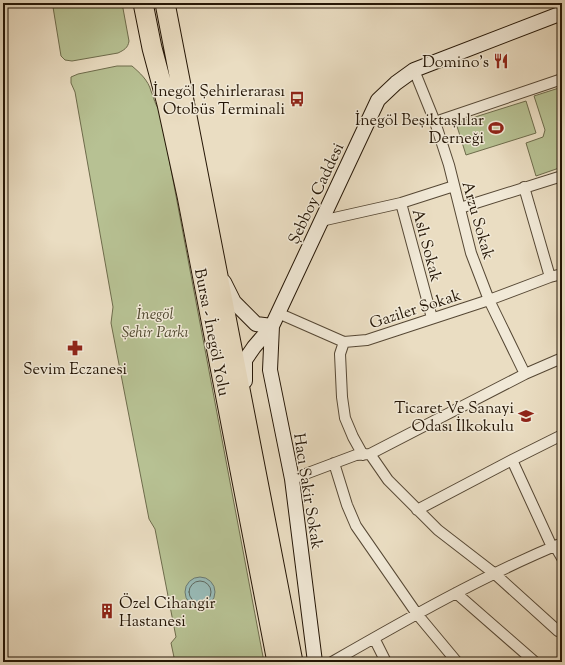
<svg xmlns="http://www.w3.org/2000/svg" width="565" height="665" viewBox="0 0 565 665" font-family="'Sorts Mill Goudy',serif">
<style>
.green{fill:#b7c193;stroke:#6e6c4c}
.water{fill:#98bbb8;stroke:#6a7971}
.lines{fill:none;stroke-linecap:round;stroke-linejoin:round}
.shore{stroke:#5e685f;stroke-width:1}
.street-casing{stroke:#564835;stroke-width:12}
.secondary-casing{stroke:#251606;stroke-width:16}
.highway-casing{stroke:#251606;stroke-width:21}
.street{stroke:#f1e9d7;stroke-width:10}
.secondary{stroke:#f1e9d7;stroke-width:14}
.highway{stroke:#eaddc2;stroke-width:19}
.labels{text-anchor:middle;stroke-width:3;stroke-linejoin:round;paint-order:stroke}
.poi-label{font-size:16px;fill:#251606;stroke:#f1e9d7;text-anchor:end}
.street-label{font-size:16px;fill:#251606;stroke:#f1e9d7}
.park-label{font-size:16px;font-style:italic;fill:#514930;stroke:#f1e9d7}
</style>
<rect width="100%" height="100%" fill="#eaddc2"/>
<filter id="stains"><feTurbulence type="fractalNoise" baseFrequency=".005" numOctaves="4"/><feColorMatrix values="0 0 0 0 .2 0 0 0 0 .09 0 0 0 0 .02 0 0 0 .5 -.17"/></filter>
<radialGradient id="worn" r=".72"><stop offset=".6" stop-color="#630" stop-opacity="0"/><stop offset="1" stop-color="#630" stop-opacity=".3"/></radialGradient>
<!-- green -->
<path class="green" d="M54,3H122L129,41C128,48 124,50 118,53L72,61L65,60L61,56L53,7Z
M117,66H132C140,73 148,80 151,91C154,98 155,105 160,111L264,662H175L171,643L176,637L155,529L149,519L111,323L113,307L75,92L71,83V77L78,74Z
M562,87V167L536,176L526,143L543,137L545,130L534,96Z
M526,101L536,133L466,155L456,123Z"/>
<!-- water -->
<path class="water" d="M185 592a15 15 0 1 1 30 0a15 15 0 1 1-30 0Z"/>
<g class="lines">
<!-- shore -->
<path class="shore" d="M189 592a11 11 0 1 1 22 0a11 11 0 1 1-22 0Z"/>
<!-- street casing -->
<g class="street-casing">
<path id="street" d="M414,70L435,122L449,165L471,253L489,300L525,374
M435,122L562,79
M524,187L550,277
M401,203L432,318
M460,208L562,176
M321,221L401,203L454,186
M278,313L344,342L367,340L489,300L550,277L562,274
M344,342L340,354L342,397L345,418L353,437L363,455
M370,454L388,480L438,530L495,574L558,631
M512,460L552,547
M334,463L347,505L356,526L417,614L457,662
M292,479L356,455L370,454L525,374L562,358
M417,510L512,460L562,435
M555,546L562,558
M456,593L535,662
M374,638L386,662
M332,662C407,619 482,576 562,543"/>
</g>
<!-- secondary casing -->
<g class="secondary-casing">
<path id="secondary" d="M224,282L234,302L256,324L272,326L254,347L245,360V381
M315,662L292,479L270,370L272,326L378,100L396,83L414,70L562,13"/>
</g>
<!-- highway casing -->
<g class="highway-casing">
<path id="highway" d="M143,3L152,48L167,104L187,196L277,662
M165,3L293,662"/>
</g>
<!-- street -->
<use href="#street" class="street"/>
<!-- secondary -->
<use href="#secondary" class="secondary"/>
<!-- highway -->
<use href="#highway" class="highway"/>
</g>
<!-- icons -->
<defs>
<g id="restaurant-bare" transform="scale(1.2)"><path d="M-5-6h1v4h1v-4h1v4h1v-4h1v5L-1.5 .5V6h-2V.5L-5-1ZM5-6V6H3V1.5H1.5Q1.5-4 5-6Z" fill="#8f2418" stroke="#f1e9d7" stroke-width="2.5" paint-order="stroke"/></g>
<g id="bus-bare" transform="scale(1.2)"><path d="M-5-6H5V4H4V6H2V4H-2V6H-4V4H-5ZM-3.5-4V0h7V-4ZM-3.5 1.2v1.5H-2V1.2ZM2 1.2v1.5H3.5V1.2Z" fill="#8f2418" stroke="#f1e9d7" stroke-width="2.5" paint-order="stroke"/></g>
<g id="stadium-bare" transform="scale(1.2)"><path d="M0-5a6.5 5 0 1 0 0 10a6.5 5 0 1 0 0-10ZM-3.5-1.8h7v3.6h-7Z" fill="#8f2418" stroke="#f1e9d7" stroke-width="2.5" paint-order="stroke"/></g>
<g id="pharmacy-bare" transform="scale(1.2)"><path d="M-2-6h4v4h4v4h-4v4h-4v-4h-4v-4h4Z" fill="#8f2418" stroke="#f1e9d7" stroke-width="2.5" paint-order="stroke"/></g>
<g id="school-bare" transform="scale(1.2)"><path d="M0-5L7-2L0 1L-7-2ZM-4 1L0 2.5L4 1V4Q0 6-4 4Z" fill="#8f2418" stroke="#f1e9d7" stroke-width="2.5" paint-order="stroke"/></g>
<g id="building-bare" transform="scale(1.2)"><path d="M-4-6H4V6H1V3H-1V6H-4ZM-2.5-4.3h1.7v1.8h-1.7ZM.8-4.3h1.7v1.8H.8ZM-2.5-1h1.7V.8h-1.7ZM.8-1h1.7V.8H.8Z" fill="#8f2418" stroke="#f1e9d7" stroke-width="2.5" paint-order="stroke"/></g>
</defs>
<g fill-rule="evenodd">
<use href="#restaurant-bare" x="501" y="61"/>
<use href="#bus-bare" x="297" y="99"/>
<use href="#stadium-bare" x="496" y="128"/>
<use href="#pharmacy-bare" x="75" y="348"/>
<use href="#school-bare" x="526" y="416"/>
<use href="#building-bare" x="107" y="611"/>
</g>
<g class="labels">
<!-- poi labels -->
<g class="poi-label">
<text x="489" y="67">Domino's</text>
<text x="285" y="96">İnegöl Şehirlerarası<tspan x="285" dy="18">Otobüs Terminali</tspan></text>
<text x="484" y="125">İnegöl Beşiktaşlılar<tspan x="484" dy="18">Derneği</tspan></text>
<text x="75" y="374" text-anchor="middle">Sevim Eczanesi</text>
<text x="514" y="413">Ticaret Ve Sanayi<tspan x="514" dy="18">Odası İlkokulu</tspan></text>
<text x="119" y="608" text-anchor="start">Özel Cihangir<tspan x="119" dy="18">Hastanesi</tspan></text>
</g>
<!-- street labels -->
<g class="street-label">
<text transform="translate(315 193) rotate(-65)" y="6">Şebboy Caddesi</text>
<text transform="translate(479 220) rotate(74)" y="6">Arzu Sokak</text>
<text transform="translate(428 245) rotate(75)" y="6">Aslı Sokak</text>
<text transform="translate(415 308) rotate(-18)" y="6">Gaziler Sokak</text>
<text transform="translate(213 332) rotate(79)" y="6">Bursa - İnegöl Yolu</text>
<text transform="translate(309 491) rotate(81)" y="6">Hacı Şakir Sokak</text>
</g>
<!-- park labels -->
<g class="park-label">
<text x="155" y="319">İnegöl<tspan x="155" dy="18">Şehir Parkı</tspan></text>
</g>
</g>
<!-- margin -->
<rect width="565" height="665" fill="none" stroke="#eaddc2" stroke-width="16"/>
<rect x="4" y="4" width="557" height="657" fill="none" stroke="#251606" stroke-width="2"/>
<rect x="8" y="8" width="549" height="649" fill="none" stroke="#251606"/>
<rect width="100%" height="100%" filter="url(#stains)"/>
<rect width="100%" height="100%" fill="url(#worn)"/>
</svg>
